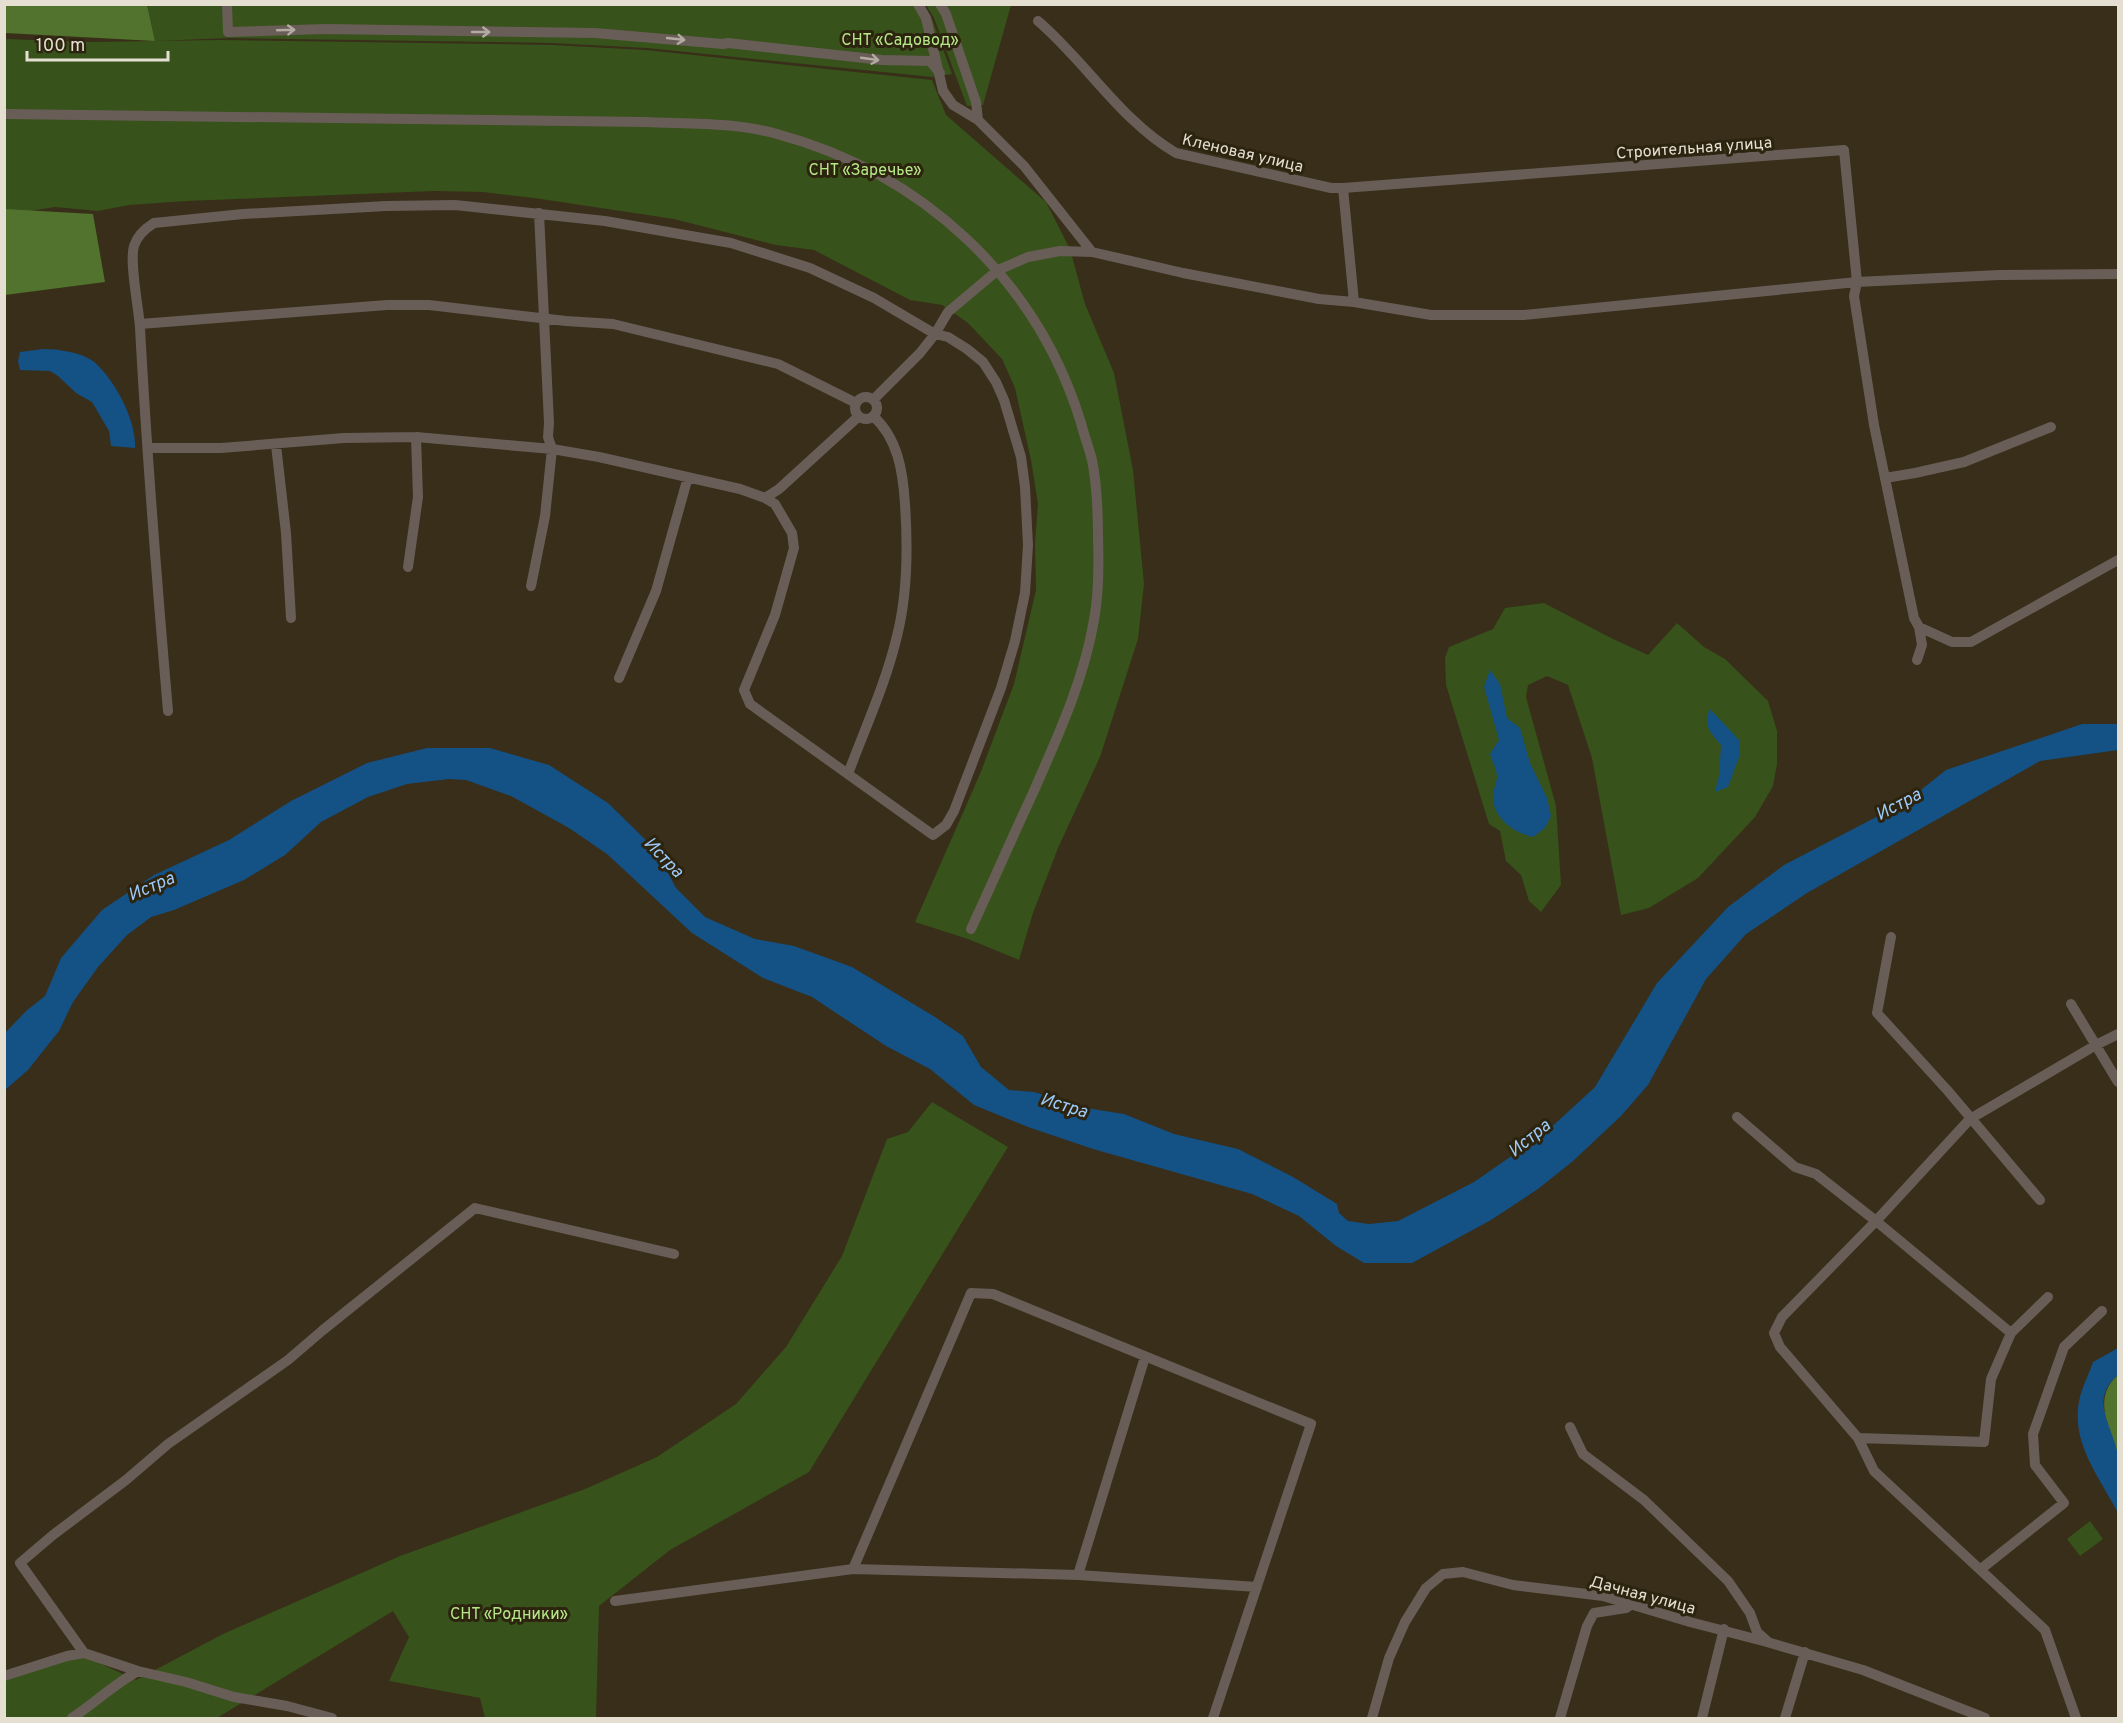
<svg xmlns="http://www.w3.org/2000/svg" width="2123" height="1723" viewBox="0 0 2123 1723" font-family="Overpass,sans-serif">
<style>
.green{fill:#37521a}
.forest{fill:#51732e}
.water{fill:#145185}
.lines{fill:none;stroke-linecap:round;stroke-linejoin:round}
.minor{stroke:#695d58;stroke-width:10}
.oneway{stroke:#b3aba1}
.labels{text-anchor:middle;stroke-width:6;stroke-linejoin:round;paint-order:stroke}
.park-label{font-size:16px;fill:#b6e888;stroke:#2d240f}
.street-label{font-size:16px;fill:#e5dfd2;stroke:#2d240f}
.water-label{font-size:18px;font-style:italic;fill:#9dcbf9;stroke:#2d240f}
</style>
<rect width="100%" height="100%" fill="#382e19"/>
<!-- green -->
<path class="green" d="M147,5H923L932,19L952,74L932,77L647,48L551,43L229,38L155,41Z
M926,5H1011L983,105L967,106L934,18Z
M4,39L92,42L219,40L552,45L646,50L932,80L946,115L1046,202L1070,249L1085,304L1114,373L1133,470L1144,584L1138,639L1100,757L1058,848L1033,913L1019,960L968,939L915,922L980,774L1014,684L1036,590L1035,543L1038,504L1031,460L1015,388L1002,359L968,323L942,305L910,300L814,250L776,245L674,219L534,198L483,192L434,191L186,201L129,205L98,211L55,207L5,215Z
M1544,603L1611,638L1648,655L1677,623L1704,647L1725,659L1768,701L1777,731V764L1773,786L1755,817L1698,878L1649,908L1621,915L1592,758L1568,685L1547,676L1528,685L1526,697L1556,806L1561,885L1541,912L1529,901L1521,875L1506,861L1500,831L1489,824L1446,685L1445,658L1449,647L1493,629L1505,608Z
M932,1102L1008,1147L809,1472L670,1550L599,1606L596,1718H485L480,1698L389,1681L409,1637L393,1611L217,1718H5L4,1681L74,1656L88,1658L136,1680L223,1634L400,1556L585,1489L657,1457L736,1404L786,1347L842,1256L887,1139L908,1132Z
M2090,1521L2103,1539L2080,1556L2067,1539Z"/>
<!-- forest -->
<path class="forest" d="M4,5H147L155,41L5,33Z
M5,209L93,214L105,282L5,295Z
M2118,1375V1455C2109,1428 2092,1397 2118,1375Z"/>
<!-- water -->
<path class="water" d="M43,349C58,349 80,352 93,361C114,378 137,421 135,448L111,446L109,431L92,402L76,393L58,376L50,371L20,370L18,361L20,352Z
M1490,670L1500,684L1507,718L1520,728L1530,763L1547,798L1551,816L1545,828L1533,837C1514,833 1492,817 1493,796C1493,789 1497,783 1497,777C1497,770 1492,761 1490,754L1499,740L1484,687Z
M1710,709L1739,740V757L1728,787L1715,792L1719,776L1721,745C1710,732 1703,726 1710,709Z
M2082,724H2118V750L2040,761L1807,893L1746,934L1706,979L1648,1085L1621,1116L1573,1161L1538,1189L1491,1220L1412,1263H1364L1336,1246L1299,1216L1252,1194L1093,1149L1028,1127L974,1105L930,1069L886,1046L812,997L763,978L692,933L607,854L569,828L511,796L466,780L449,779L407,784L368,797L321,822L285,855L244,880L174,910L151,917L127,935L98,967L73,1002L59,1031L28,1070L5,1090V1033L26,1011L45,996L61,958L102,910L154,875L229,840L291,801L367,763L427,748H490L549,765L608,803L656,850L676,888L705,917L755,939L794,946L852,967L935,1017L963,1036L981,1067L1009,1090L1034,1092L1086,1108L1124,1114L1174,1134L1238,1149L1293,1177L1337,1204L1339,1213L1348,1221L1369,1224L1398,1221L1474,1182L1545,1133L1595,1087L1657,983L1728,907L1784,865L1907,801L1946,770Z
M2118,1348V1375C2087,1401 2115,1428 2118,1457C2120,1475 2119,1494 2118,1513C2099,1476 2069,1441 2080,1397C2083,1385 2089,1374 2093,1362Z"/>
<g class="lines">
<!-- minor -->
<path class="minor" d="M227,4L228,32L326,29L595,33L723,44L728,43L882,60L930,61L940,73
M918,4L926,18L943,91L953,105L978,120L1024,166L1092,252
M940,4L946,14L976,102L978,120
M1038,21C1086,62 1121,121 1176,153L1331,188H1343L1354,302
M4,114L645,122C689,124 734,122 777,134C922,173 1037,279 1081,423C1084,435 1089,448 1092,460C1097,485 1098,512 1098,538C1099,566 1099,593 1094,620C1084,680 1057,738 1033,793C1012,838 992,884 971,929
M1343,188L1844,150L1857,282L1854,296L1874,425L1914,618L1919,627L1952,642H1971L2118,560
M140,324L387,305H429L566,321L613,324L778,364L856,403
M855 408a11 11 0 1 1 22 0a11 11 0 1 1-22 0Z
M873,400L920,353L935,334L948,312L998,270L1028,257L1060,251L1092,252L1183,273L1319,299L1354,302L1431,315H1523L1857,282L1999,275L2118,274
M276,445L286,533L291,618
M148,448H221L344,438L416,437L552,449L599,457L740,489L765,498L775,504L792,533L794,548L775,615L744,690L750,704L933,835L946,825L954,811L1001,688L1015,641L1025,593L1028,545L1025,487L1021,457L1004,400L996,382L983,362L967,349L948,337L935,334L874,298L810,268L731,243L605,221L455,205L386,206L243,214L154,223C146,228 137,236 134,246C129,262 139,309 140,328C147,456 157,584 168,711
M1885,478L1915,473L1964,462L2051,427
M765,498L779,489L859,416
M408,567L418,497L416,437
M531,586L545,516L552,449L548,437L549,423L539,213
M1917,660L1922,645L1919,627
M619,678L656,591L688,477
M848,774C865,728 886,683 897,636C908,593 908,548 905,504C903,472 898,438 873,416
M1891,937L1877,1013L1948,1091L2040,1200
M2071,1004L2118,1082
M1737,1117L1795,1167L1816,1174L1876,1221L2011,1333
M2048,1297L2011,1333L1991,1379L1984,1442L1858,1438L1874,1471L2045,1630L2076,1718
M1570,1427L1583,1454L1644,1500L1728,1581L1750,1613L1757,1632L1767,1641
M1858,1438L1780,1347L1774,1333L1782,1317L1876,1221L1970,1119L2096,1045L2118,1034
M853,1569L971,1293L993,1294L1311,1424L1213,1718
M1981,1569L2064,1503L2035,1465L2033,1434L2064,1347L2102,1311
M1078,1575L1145,1357
M615,1601L853,1569L1078,1575L1257,1587
M84,1653L20,1563L53,1535L126,1480L168,1444L288,1360L323,1330L475,1208L674,1254
M4,1676L67,1656L84,1653L138,1671L186,1682L234,1697L287,1706L332,1718
M72,1718C93,1704 116,1683 138,1671
M1372,1718L1389,1658L1405,1622L1426,1588L1443,1574L1463,1572L1513,1585L1603,1596L1690,1622L1767,1642L1863,1670L1985,1718
M1560,1718L1587,1626L1594,1613L1626,1608L1632,1604
M1702,1718L1724,1629
M1785,1718L1805,1652"/>
</g>
<!-- one-way arrows -->
<defs><path id="oneway-shaft" d="M-6 0H5M1.5-3L5.5 0L1.5 3" fill="none" stroke-width="1.6" stroke-linecap="round" stroke-linejoin="round" transform="scale(1.5)"/></defs>
<g class="oneway">
<use href="#oneway-shaft" transform="translate(286 30) rotate(-2)"/>
<use href="#oneway-shaft" transform="translate(481 32)"/>
<use href="#oneway-shaft" transform="translate(676 39) rotate(6)"/>
<use href="#oneway-shaft" transform="translate(870 59) rotate(8)"/>
</g>
<g class="labels">
<!-- park labels -->
<g class="park-label">
<text x="900" y="45">СНТ «Садовод»</text>
<text x="865" y="175">СНТ «Заречье»</text>
<text x="509" y="1619">СНТ «Родники»</text>
</g>
<!-- street labels -->
<g class="street-label">
<text transform="translate(1694 147) rotate(-4)" y="6">Строительная улица</text>
<text transform="translate(1243 152) rotate(13)" y="6">Кленовая улица</text>
<text transform="translate(1643 1594) rotate(15)" y="6">Дачная улица</text>
</g>
<!-- water labels -->
<g class="water-label">
<text transform="translate(1898 804) rotate(-28)" y="6">Истра</text>
<text transform="translate(664 857) rotate(46)" y="6">Истра</text>
<text transform="translate(151 886) rotate(-23)" y="6">Истра</text>
<text transform="translate(1064 1105) rotate(17)" y="6">Истра</text>
<text transform="translate(1529 1138) rotate(-39)" y="6">Истра</text>
</g>
</g>
<!-- border -->
<rect width="2123" height="1723" fill="none" stroke="#e5dfd2" stroke-width="12"/>
<!-- scale -->
<path d="M27 51v9h141v-9" fill="none" stroke="#e5dfd2" stroke-width="3"/>
<text x="36" y="51" font-size="18" fill="#e5dfd2" stroke="#2d240f" stroke-width="4.5" paint-order="stroke">100 m</text>
</svg>
